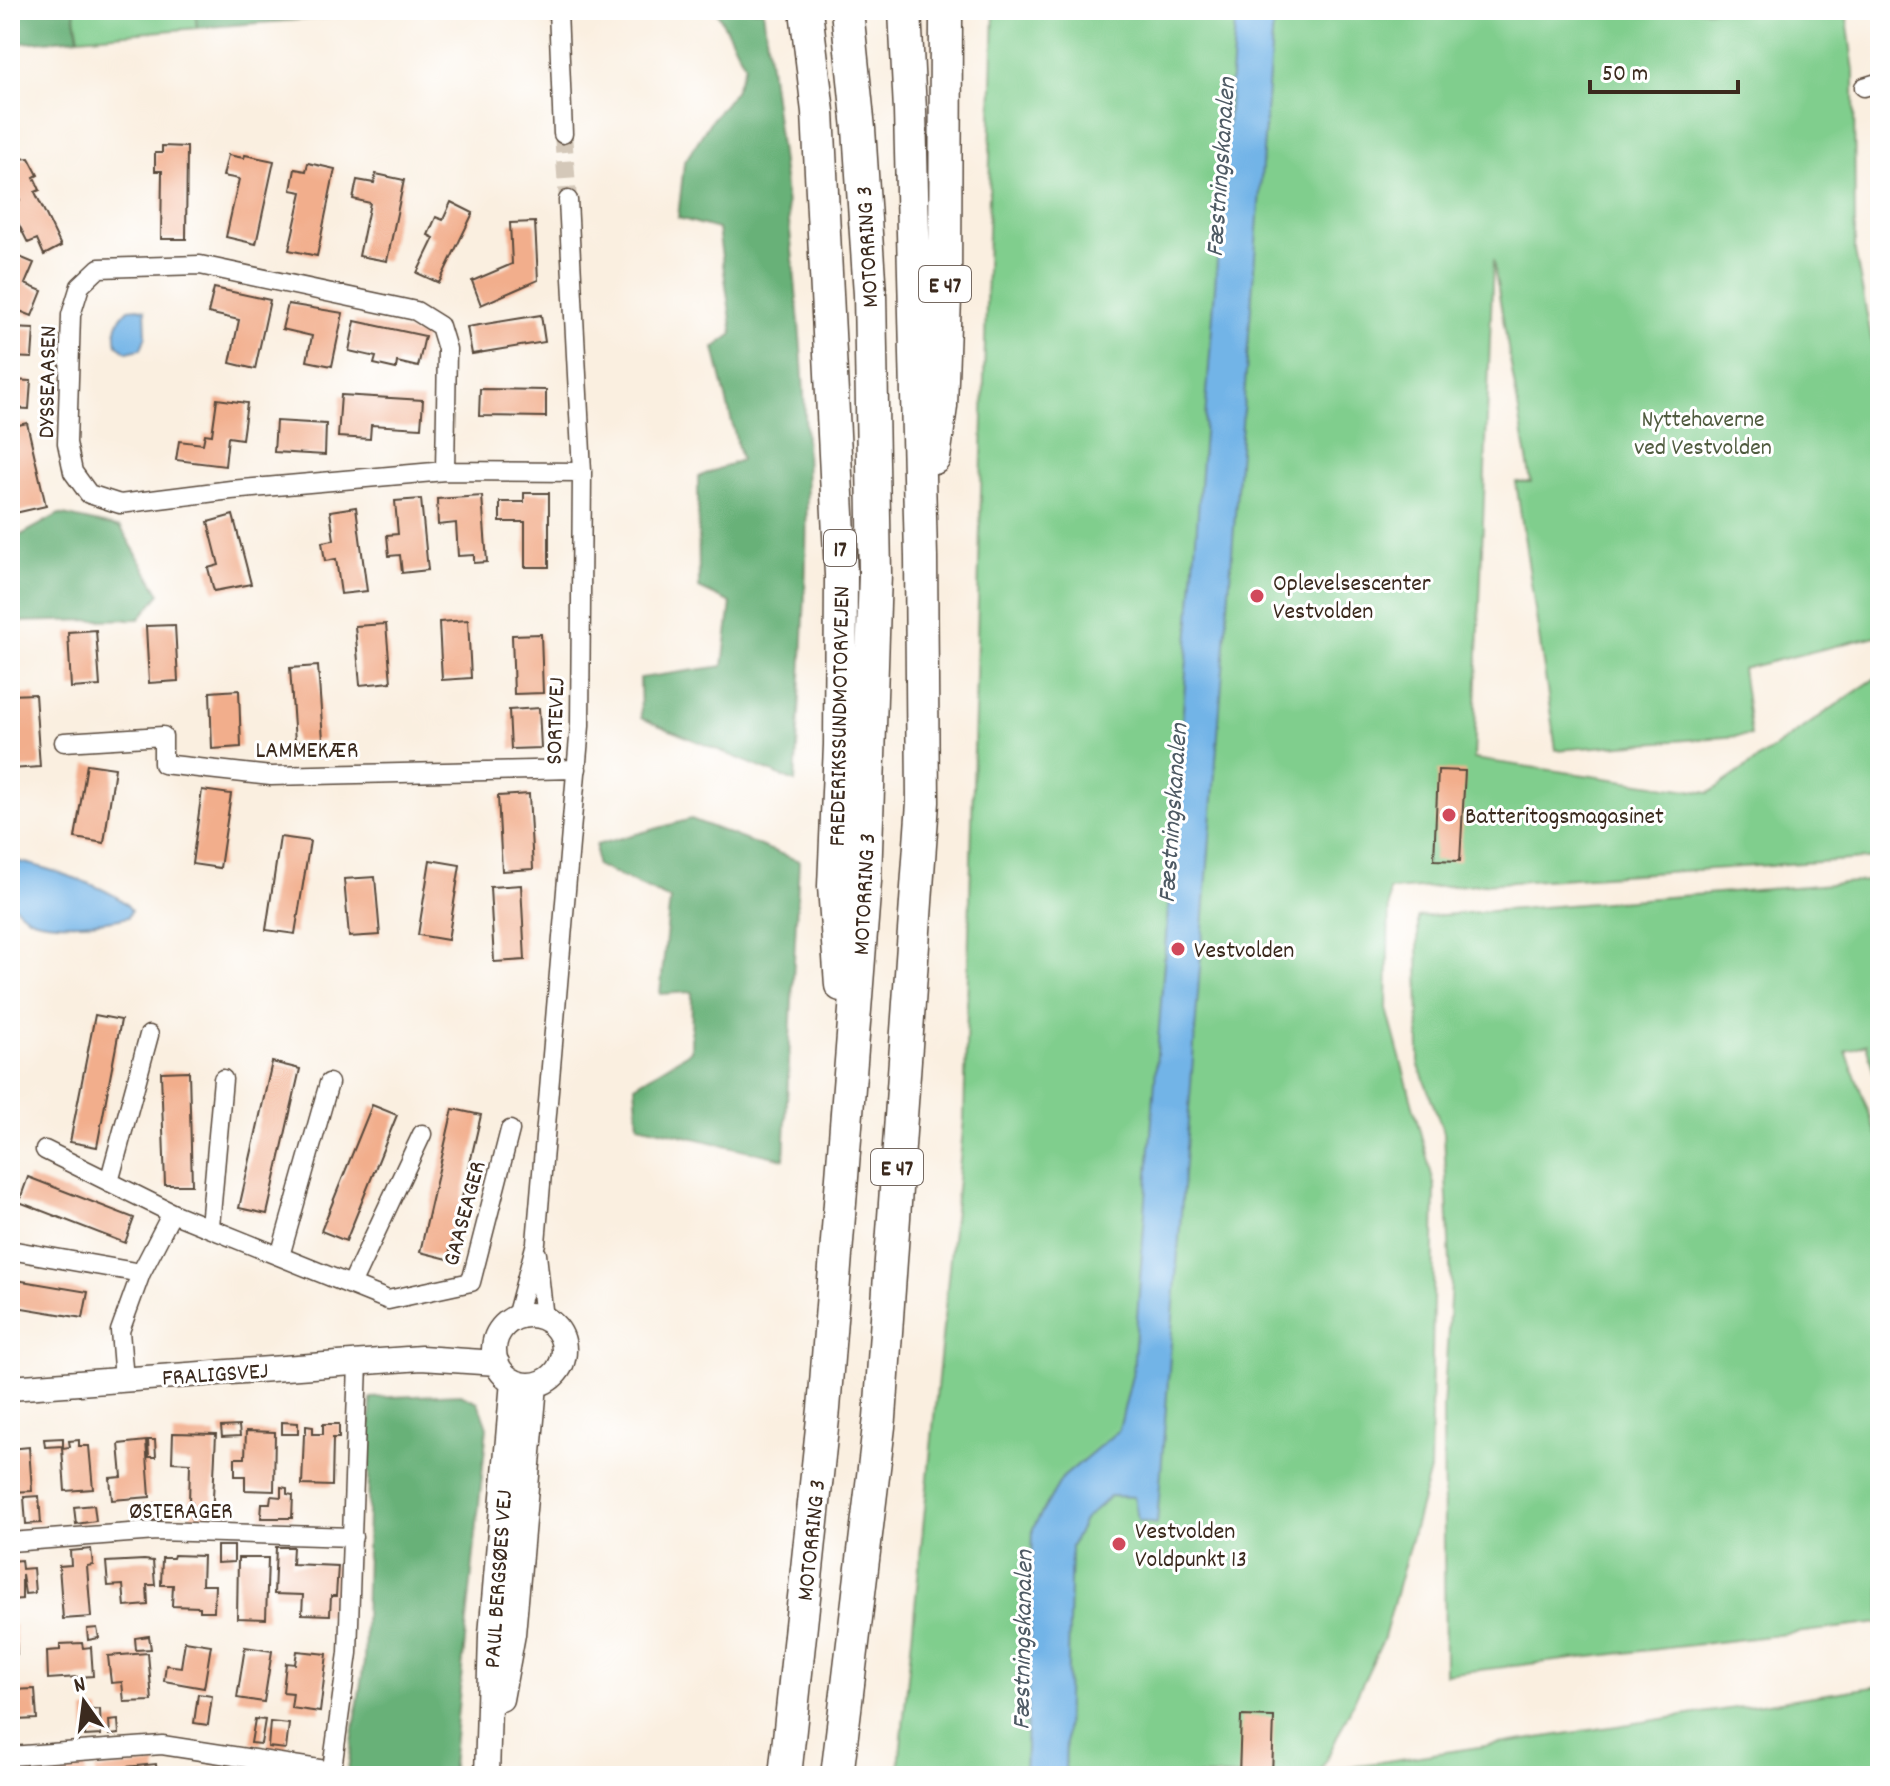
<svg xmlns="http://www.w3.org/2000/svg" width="1890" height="1786" viewBox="0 0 1890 1786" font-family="Dekko,sans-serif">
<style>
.green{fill:#80ce8d;stroke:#5e7c56;stroke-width:2}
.forest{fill:#68b178;stroke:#526e4b;stroke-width:2}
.water{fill:#72b4e7;stroke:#566f82;stroke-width:2}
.building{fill:#f2ae8c}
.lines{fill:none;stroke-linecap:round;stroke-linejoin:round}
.street-tunnel{stroke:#d4c8b9;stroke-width:18;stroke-dasharray:18 9;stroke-linecap:butt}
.street-casing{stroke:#58483b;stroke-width:21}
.secondary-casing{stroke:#58483b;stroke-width:27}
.highway-casing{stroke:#58483b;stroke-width:35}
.street{stroke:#fff;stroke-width:18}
.secondary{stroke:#fff;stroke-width:24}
.highway{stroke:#fff;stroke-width:32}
.poi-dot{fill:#d1495b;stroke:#fff;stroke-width:3}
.labels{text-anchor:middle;stroke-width:6;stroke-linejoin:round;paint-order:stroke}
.shield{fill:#fff;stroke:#766a62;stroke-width:2}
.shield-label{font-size:22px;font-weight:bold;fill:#3b2a1e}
.street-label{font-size:24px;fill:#3b2a1e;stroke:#fff}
.park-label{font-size:24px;fill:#505b3f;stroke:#fff}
.poi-label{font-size:24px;fill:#3b2a1e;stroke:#fff;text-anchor:start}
.water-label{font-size:26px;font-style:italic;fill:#4e5a64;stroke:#fff}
</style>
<rect width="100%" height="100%" fill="#fff"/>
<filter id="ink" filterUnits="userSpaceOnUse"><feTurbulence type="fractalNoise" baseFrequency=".0125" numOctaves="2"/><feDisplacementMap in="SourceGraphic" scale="16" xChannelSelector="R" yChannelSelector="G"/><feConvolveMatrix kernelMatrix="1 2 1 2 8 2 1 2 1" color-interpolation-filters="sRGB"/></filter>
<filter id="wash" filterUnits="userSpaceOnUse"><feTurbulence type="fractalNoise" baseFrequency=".006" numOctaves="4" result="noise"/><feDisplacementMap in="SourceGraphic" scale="32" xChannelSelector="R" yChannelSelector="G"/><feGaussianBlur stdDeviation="1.8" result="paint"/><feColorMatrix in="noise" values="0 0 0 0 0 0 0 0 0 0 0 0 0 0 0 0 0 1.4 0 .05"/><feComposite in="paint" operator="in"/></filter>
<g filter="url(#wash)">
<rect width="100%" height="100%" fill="#faefe0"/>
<!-- green -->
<path class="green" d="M74,10H195L197,28L79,38Z
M994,10H1846L1854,72L1855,252L1880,385V635L1742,669L1751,735L1556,750L1516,482H1531L1493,260L1474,759L1709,793L1880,675V858L1389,890L1387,1009L1435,1187L1430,1470L1384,1638L1321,1771L1880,1686V1776H898L964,1119Z
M1880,880V1095L1866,1044L1846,1051L1880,1143V1623L1445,1674L1443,1408L1451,1284L1444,1133L1419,1066L1418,917Z"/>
<!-- forest -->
<path class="forest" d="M10,10H74L78,38L10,44Z
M195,10H417L197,28Z
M716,10H763C778,132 795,254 803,377C812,512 803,648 795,782L641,718L640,678L723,666L731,603L699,588L698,477L741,460L714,348L733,334L718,229L678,218L684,163L710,122L735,91L745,65Z
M59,514L121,528L160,594L139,619L10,622V541Z
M691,819L799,861L784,1159L638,1125L635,1085L691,1051L692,992L660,994L670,899L596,865V845Z
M460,1394L478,1402L487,1427L451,1776H347L364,1662L371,1398Z"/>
<!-- water -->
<path class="water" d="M1236,10H1274L1157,1524L1138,1521L1134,1497L1110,1496L1084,1520L1071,1547L1065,1776H1025L1033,1528L1062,1478L1119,1430L1133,1371Z
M138,308L145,310L146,335L141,349L127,352L117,345C114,329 116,321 128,309Z
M10,860C35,864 122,889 131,911L128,917C106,923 51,927 30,918C23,915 16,907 10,902Z"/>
<g id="blocks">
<!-- building -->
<path class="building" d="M162,146L187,147L186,239H161L162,171H155V153H162Z
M228,155L244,158L245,155L274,161L256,244L226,237L239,179L223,176Z
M29,158L38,175L34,177L40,190L35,192L61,246L44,255L37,239L28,243L10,207L20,200L13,186H10V160Z
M308,163L335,169L317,256L289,250L302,192L291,190L295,169L306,171Z
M376,174L404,180L387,261L359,256L370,203L353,199L357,180L374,183Z
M451,202L473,213L439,283L417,273L434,238L428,235L436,217L443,220Z
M535,222L538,280L481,305L472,281L512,264L510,223Z
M10,253L34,263L25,284L42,291L32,316L10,307Z
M214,288L270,300L255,369L230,363L239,320L208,313Z
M288,304L343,313L332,366L307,361L312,336L282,329Z
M541,315L545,342L472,354L467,327Z
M355,321L425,336L418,367L397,362L396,369L374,364L376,357L349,351Z
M10,328L34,329L32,358L10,357Z
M10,380L31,381L29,409L10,408Z
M480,389L546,390V417L479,416Z
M341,395L423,400L421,428L371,425L370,439L338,437Z
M217,399L247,403L242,439L228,437L225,466L176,460L179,441L203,444L205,434L212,435Z
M276,421L326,424L325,455L274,452Z
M27,423L46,506L15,513L10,493V427Z
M524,493H549V567H525V522H500V502H524Z
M482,496L487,562L474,563V555L458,556L456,523L438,525L437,499Z
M421,499L428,570L402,573L400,555L389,556L387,535L398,534L395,501Z
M356,507L367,591L341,594L336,559L325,561L322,542L334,540L330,511Z
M233,515L251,584L214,591L208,568L219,565L208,522Z
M468,620L471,678L442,680L439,622Z
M386,624L391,682L360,685L355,626Z
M175,625L178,681L149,683L146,626Z
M96,630L100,686L71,688L68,632Z
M541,634L543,693L514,694L512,635Z
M318,666L323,740L295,742L290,668Z
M239,690L241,747L212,749L210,692Z
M35,694L40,767L11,769L10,695Z
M539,708L541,748L511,749L509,710Z
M87,764L115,768L104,843L75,838Z
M1438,770L1465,771L1460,861L1434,860Z
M202,790L231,794L220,868L192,864Z
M529,794L533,869L502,871L498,796Z
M280,837L310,841L295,934L266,930Z
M430,860L460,865L448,940L418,935Z
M375,877L380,935L349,937L344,879Z
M521,885L525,960L494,962L490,887Z
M95,1015L121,1020L97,1147L70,1142Z
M272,1062L300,1069L267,1214L239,1208Z
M189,1071L192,1185H165L161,1072Z
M372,1105L397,1115L346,1241L321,1231Z
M453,1109L481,1115L448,1259L420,1252Z
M28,1177L134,1218L125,1243L19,1202Z
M10,1279L88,1292L83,1318L10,1306Z
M282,1422L298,1423V1434H282Z
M323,1424H339V1438H333L332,1486L302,1485L304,1434H306V1426L313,1427V1434H323Z
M239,1426L240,1436L222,1437L221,1427Z
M246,1431L275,1432L274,1491L245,1490V1476H235V1458H245Z
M173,1433L216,1434L212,1519L191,1518L192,1503H189L190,1463L172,1462Z
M63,1438V1446L45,1447L44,1439Z
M79,1440V1446H89L93,1489L65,1491L62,1448L70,1447L69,1441Z
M148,1440H155L156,1457H149Z
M146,1441L150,1497L112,1500L110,1478L122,1477L119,1444Z
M29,1447L32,1491L10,1492V1449Z
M281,1487L287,1488V1494L293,1495L292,1518H261L262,1503H270L271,1496L281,1497Z
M39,1496L41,1523L26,1524L24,1497Z
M159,1503L161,1520L143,1521L141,1505Z
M94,1505L96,1521L76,1524L74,1507Z
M217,1546H234V1562L217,1563Z
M276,1547H293L292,1564L338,1566L336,1596H331L330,1615L302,1614L303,1595L274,1594Z
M91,1549L93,1565L87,1566L91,1617L63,1619L59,1566L71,1565L70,1551Z
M174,1555L203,1556L202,1585H215L214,1611H200V1607L172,1606L173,1585H161L162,1558H173Z
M238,1558H268L266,1619L237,1618Z
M21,1560L22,1569L33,1568L35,1593L25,1594L22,1574V1599L10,1600V1561Z
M144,1560L153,1561L155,1585H147L148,1605L125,1607L123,1585L108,1586L106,1562Z
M10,1625H15L17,1654H10Z
M97,1628L99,1638L88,1640L87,1629Z
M149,1636L151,1649L136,1650L135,1638Z
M185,1641L211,1645L204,1688L164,1681L166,1665L181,1667Z
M82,1643L83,1648L91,1647L93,1676L48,1679L47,1651L60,1650V1644Z
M245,1647L272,1651L264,1702L237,1698Z
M297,1651L327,1654L320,1712L291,1708L293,1693L283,1692L286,1663L295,1664Z
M148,1653L152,1701L124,1702L122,1682L111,1683L108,1656Z
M35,1689L37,1719L16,1720L17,1737H10V1690Z
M198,1694L212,1696L208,1725L194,1723Z
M100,1709L101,1735L85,1736L84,1710Z
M1241,1716L1274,1717L1272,1776H1239Z
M255,1719L265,1720L261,1744L251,1743Z
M118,1720L119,1734L110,1735L109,1721Z
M270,1722L289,1724L286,1749L268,1747Z
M156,1764L157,1776H95V1770Z
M85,1767L86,1776H32V1771Z
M201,1769L231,1774V1776H200Z"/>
</g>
</g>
<g filter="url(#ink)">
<use href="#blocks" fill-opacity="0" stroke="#58483b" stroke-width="2"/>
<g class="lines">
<!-- street-tunnel -->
<path class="street-tunnel" d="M563,134L568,200"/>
<!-- street casing -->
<g class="street-casing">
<path id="street" d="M558,10L563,134
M1864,87L1880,82
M445,471L447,349L440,326L416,311L200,265L99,268L80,286L71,315L67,443L73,472L89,494L120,504L231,490L445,471L582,472
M64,742L163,736V764L271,776L577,769
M45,1150L172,1213L141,1273L120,1331L124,1380
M109,1182L149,1035
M172,1213L388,1300L471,1282L510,1130
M210,1226L223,1079
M10,1250L141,1273
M537,1254L544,1319
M280,1256L329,1083
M351,1285L422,1134
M516,1317L536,1243L580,726L582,472L568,200
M10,1542L156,1531L353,1537
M10,1756L162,1745L332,1771
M331,1776L348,1653L358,1363"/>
</g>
<!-- secondary casing -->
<g class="secondary-casing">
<path id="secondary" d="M494 1350a35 35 0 1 1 70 0a35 35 0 1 1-70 0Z
M10,1388L421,1358L497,1363
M501,1699L513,1634L535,1385
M487,1776L491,1635L513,1381"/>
</g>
<!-- highway casing -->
<g class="highway-casing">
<path id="highway" d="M806,10L818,112L841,575L840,745L834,886L841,985
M934,458L941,406L945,298L946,10
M785,1776L824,1409L865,881L875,573L870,294L859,129L847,10
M837,1776L880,1418L923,802L921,557L910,111L905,10"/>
</g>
<!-- street -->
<use href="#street" class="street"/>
<!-- secondary -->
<use href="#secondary" class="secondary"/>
<!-- highway -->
<use href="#highway" class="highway"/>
</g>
</g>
<!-- markers -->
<g class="poi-dot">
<circle cx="1257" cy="596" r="8"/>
<circle cx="1449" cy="815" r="8"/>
<circle cx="1178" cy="949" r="8"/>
<circle cx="1119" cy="1544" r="8"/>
</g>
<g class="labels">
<!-- shield labels -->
<g class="shield">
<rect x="919" y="266" width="52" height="36" rx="6"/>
<rect x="824" y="530" width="32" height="36" rx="6"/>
<rect x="871" y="1149" width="52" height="36" rx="6"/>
</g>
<g class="shield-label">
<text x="945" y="292">E 47</text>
<text x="840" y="556">17</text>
<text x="897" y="1175">E 47</text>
</g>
<!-- street labels -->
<g class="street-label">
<text transform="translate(866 247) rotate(-93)" y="8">MOTORRING 3</text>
<text transform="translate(46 382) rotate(-89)" y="8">DYSSEAASEN</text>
<text transform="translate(838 716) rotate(-89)" y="8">FREDERIKSSUNDMOTORVEJEN</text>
<text transform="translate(554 721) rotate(-88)" y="8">SORTEVEJ</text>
<text x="307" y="757">LAMMEKÆR</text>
<text transform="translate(863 894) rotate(-87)" y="8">MOTORRING 3</text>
<text transform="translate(463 1213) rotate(-75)" y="8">GAASEAGER</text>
<text transform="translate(215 1373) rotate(-4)" y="8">FRALIGSVEJ</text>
<text x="181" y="1518">ØSTERAGER</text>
<text transform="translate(810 1540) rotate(-84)" y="8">MOTORRING 3</text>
<text transform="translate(497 1579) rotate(-86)" y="8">PAUL BERGSØES VEJ</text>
</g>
<!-- park labels -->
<g class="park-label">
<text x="1703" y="426">Nyttehaverne<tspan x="1703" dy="28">ved Vestvolden</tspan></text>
</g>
<!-- poi labels -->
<g class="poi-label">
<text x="1273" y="590">Oplevelsescenter<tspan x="1273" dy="28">Vestvolden</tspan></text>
<text x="1465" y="823">Batteritogsmagasinet</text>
<text x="1194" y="957">Vestvolden</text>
<text x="1135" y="1538">Vestvolden<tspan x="1135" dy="28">Voldpunkt 13</tspan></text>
</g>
<!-- water labels -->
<g class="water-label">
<text transform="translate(1219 167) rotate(-86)" y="9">Fæstningskanalen</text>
<text transform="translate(1171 813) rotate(-86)" y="9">Fæstningskanalen</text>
<text transform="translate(1021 1640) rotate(-89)" y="9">Fæstningskanalen</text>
</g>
</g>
<!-- margin -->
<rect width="1890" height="1786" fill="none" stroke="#fff" stroke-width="40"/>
<!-- north arrow -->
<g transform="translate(84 1702) rotate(346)" stroke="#ffffff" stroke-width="6" paint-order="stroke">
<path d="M0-6L14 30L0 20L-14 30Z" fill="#3b2a1e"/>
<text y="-12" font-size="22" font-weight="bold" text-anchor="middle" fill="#3b2a1e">N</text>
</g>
<!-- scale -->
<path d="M1590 80v12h148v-12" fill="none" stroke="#3b2a1e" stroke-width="4"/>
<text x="1602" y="80" font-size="24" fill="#3b2a1e" stroke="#ffffff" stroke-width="6" paint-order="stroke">50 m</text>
</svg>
